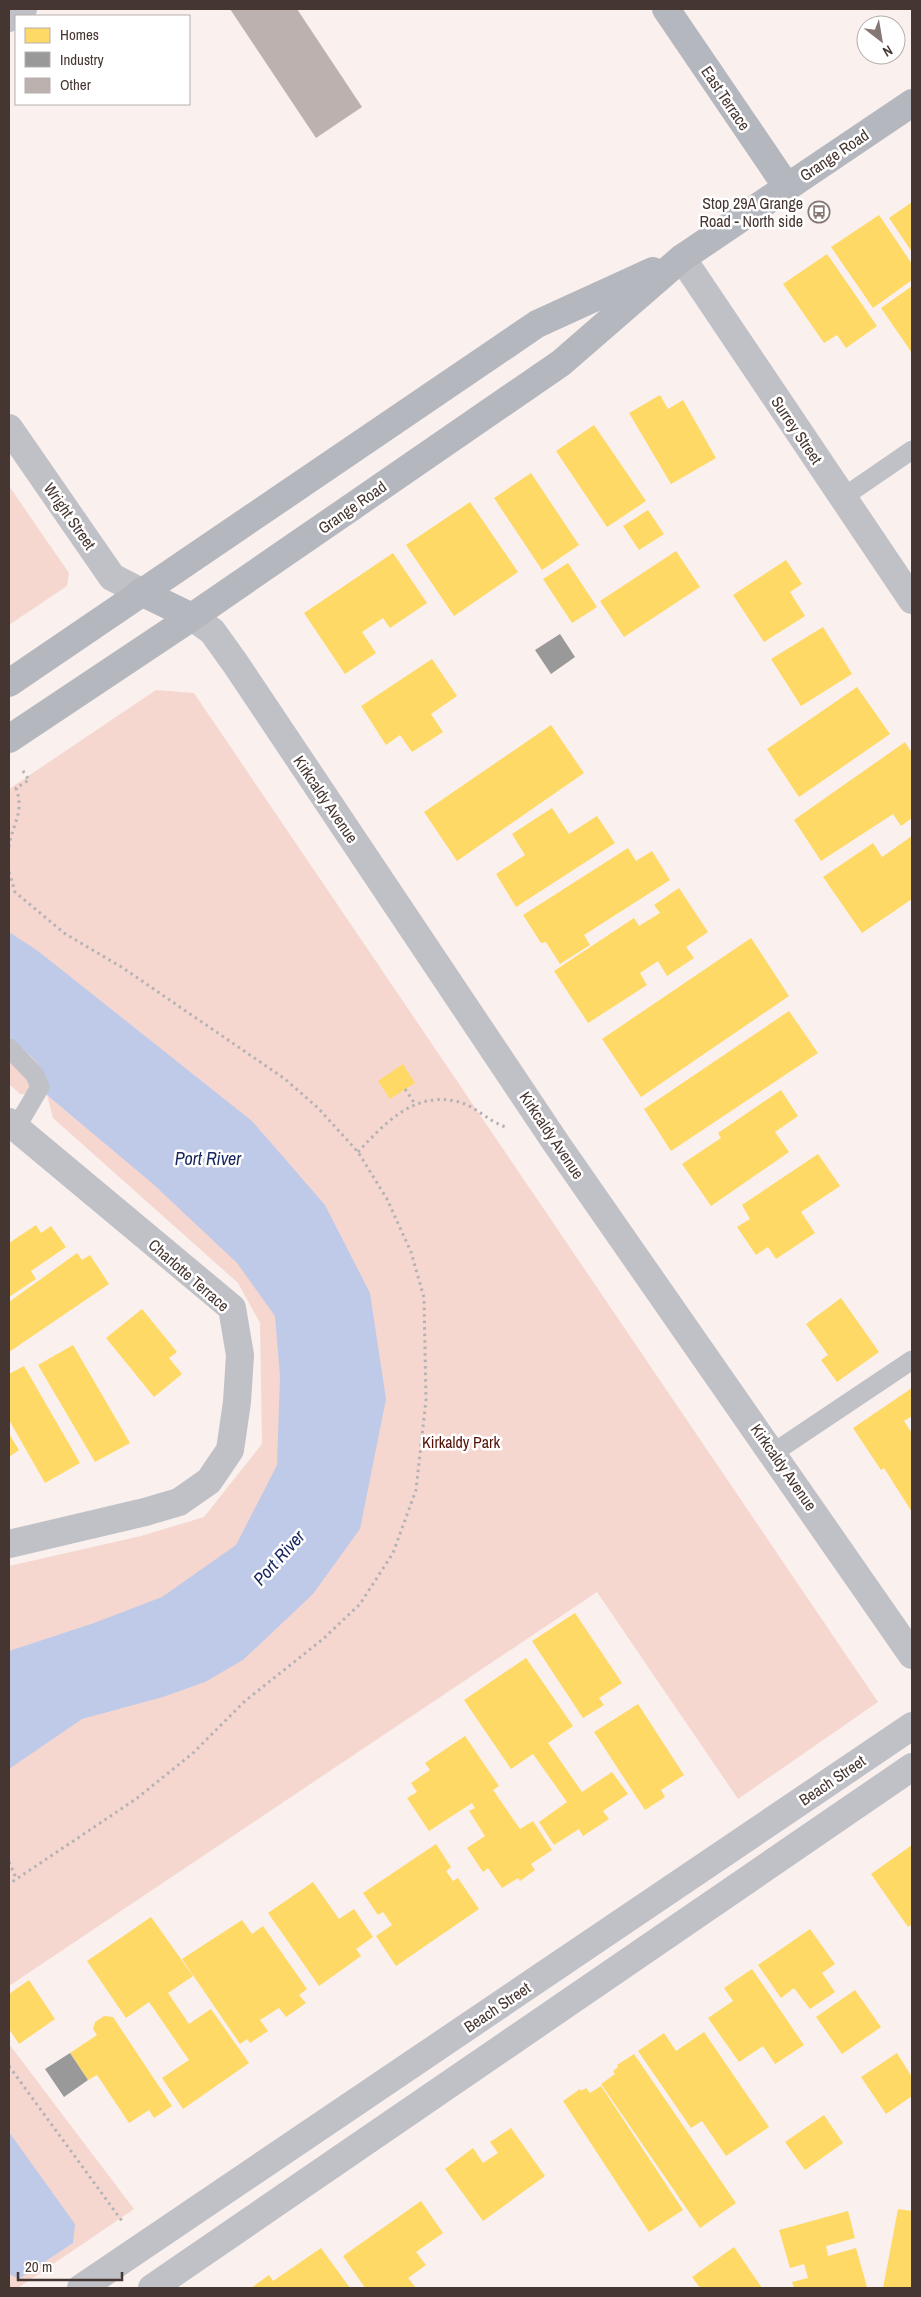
<svg xmlns="http://www.w3.org/2000/svg" width="921" height="2297" viewBox="0 0 921 2297" font-family="'Archivo Narrow',sans-serif">
<style>
.green{fill:#f6d7d0}
.water{fill:#bfcae9}
.homes{fill:#ffd966}
.industry{fill:#999}
.building{fill:#bdb1af}
.lines{fill:none;stroke-linecap:round;stroke-linejoin:round}
.path{stroke:#b4b2b5;stroke-width:3;stroke-dasharray:2.5 4;stroke-linecap:butt}
.lane{stroke:#bfc1c7;stroke-width:19}
.street{stroke:#bfc1c7;stroke-width:28}
.secondary{stroke:#b5b7be;stroke-width:28}
.labels{text-anchor:middle;stroke-width:5;stroke-linejoin:round;paint-order:stroke}
.street-label{font-size:16px;fill:#463632;stroke:#fff}
.poi-label{font-size:16px;fill:#463632;stroke:#fff;text-anchor:end}
.park-label{font-size:16px;fill:#531106;stroke:#fff}
.water-label{font-size:18px;font-style:italic;fill:#17275d;stroke:#fff}
</style>
<rect width="100%" height="100%" fill="#faf0ee"/>
<!-- green -->
<path class="green" d="M9,486L69,573L67,586L9,625Z
M156,690L194,693L878,1702L738,1799L597,1592L9,1986V1566L141,1536L204,1517L262,1444L260,1323L238,1283L53,1118L47,1095L20,1094L9,1084V789Z
M9,2044L134,2209L18,2288H9Z"/>
<!-- water -->
<path class="water" d="M9,932L38,951L252,1121L325,1205L370,1293L386,1399L360,1529L313,1594L243,1660L205,1682L163,1697L82,1719L9,1769V1651L94,1623L162,1597L236,1545L277,1465L280,1376L275,1316L237,1263L153,1184L47,1095C52,1068 26,1053 9,1037Z
M9,2132L75,2224L73,2243L19,2279L9,2274Z"/>
<!-- homes -->
<path class="homes" d="M912,202V252L889,218Z
M879,215L912,264V280L873,308L831,247Z
M827,254L877,326L846,348L837,335L824,343L783,284Z
M912,286V353L881,308Z
M660,395L668,409L683,400L716,458L671,484L629,413Z
M594,425L646,501L607,527L556,451Z
M531,473L579,545L542,570L494,498Z
M470,502L518,572L454,616L406,545Z
M648,510L664,534L639,550L623,526Z
M676,551L700,587L624,637L600,601Z
M393,553L427,603L390,628L383,618L362,632L376,653L345,674L304,613Z
M786,560L802,584L790,592L805,616L764,642L733,595Z
M568,563L597,607L572,623L543,579Z
M823,627L852,674L801,706L771,659Z
M432,659L457,696L431,714L443,732L412,752L400,735L386,745L361,706Z
M857,687L890,734L799,797L767,749Z
M551,725L584,773L457,861L424,812Z
M905,742L912,753V818L901,826L893,814L821,861L794,820Z
M552,808L569,834L597,816L615,843L516,907L496,874L525,855L512,834Z
M912,836V899L862,933L823,877L873,843L882,857Z
M628,848L636,861L652,851L670,880L584,935L590,945L560,964L546,942L541,943L523,915Z
M679,888L708,932L686,947L694,958L667,976L658,961L640,973L647,985L588,1023L554,971L634,918L639,926L660,913L654,905Z
M751,938L789,996L641,1097L602,1039Z
M789,1011L818,1053L671,1151L644,1109Z
M403,1064L415,1083L390,1099L378,1081Z
M781,1090L798,1116L775,1132L789,1152L711,1206L682,1164L721,1138L718,1133Z
M818,1154L840,1186L801,1212L815,1233L776,1259L768,1247L756,1255L737,1227L750,1219L742,1205Z
M36,1225L41,1233L51,1226L66,1247L31,1271L36,1279L9,1297V1243Z
M77,1253L82,1260L90,1255L109,1284L9,1352V1302Z
M841,1298L879,1352L837,1382L821,1360L828,1355L806,1324Z
M142,1309L177,1352L169,1358L182,1374L154,1397L106,1338Z
M73,1345L130,1443L95,1462L38,1365Z
M24,1366L80,1463L45,1483L9,1420V1374Z
M912,1388V1416L904,1421L912,1433V1512L884,1468L881,1470L853,1428Z
M9,1434L19,1450L9,1457Z
M575,1613L622,1683L599,1698L604,1705L583,1718L532,1641Z
M526,1658L573,1726L548,1743L582,1792L612,1772L628,1794L603,1811L609,1819L583,1836L579,1829L554,1845L539,1822L567,1802L533,1754L511,1769L464,1700Z
M638,1704L684,1775L661,1790L665,1797L645,1810L594,1732Z
M465,1736L499,1786L493,1790L520,1829L533,1821L552,1850L531,1864L535,1870L520,1881L518,1878L502,1888L488,1868L483,1872L467,1848L485,1836L469,1811L475,1808L472,1803L429,1831L407,1798L417,1792L411,1783L430,1770L425,1763Z
M436,1844L451,1867L446,1871L453,1881L458,1878L479,1909L396,1966L376,1936L392,1925L383,1912L378,1915L363,1893Z
M912,1845V1924L908,1927L871,1874Z
M313,1882L339,1919L354,1909L373,1937L356,1949L361,1956L319,1986L268,1913Z
M151,1917L193,1976L168,1993L189,2024L211,2009L249,2063L183,2109L162,2078L189,2060L149,2002L126,2018L87,1961Z
M242,1920L252,1934L263,1926L307,1989L299,1995L306,2003L286,2017L279,2008L260,2020L268,2031L250,2043L247,2039L240,2044L182,1959Z
M810,1929L835,1964L822,1973L835,1992L810,2009L794,1988L781,1998L758,1965Z
M752,1969L804,2045L775,2064L763,2046L739,2062L708,2018L733,2001L724,1988Z
M29,1980L55,2019L19,2044L9,2029V1994Z
M855,1990L881,2027L842,2054L816,2017Z
M104,2016L113,2017L172,2106L154,2118L149,2110L129,2123L97,2075L88,2080L70,2053L97,2035L93,2029L95,2022Z
M704,2032L769,2127L726,2156L702,2121L691,2128L638,2051L664,2033L676,2051Z
M897,2053L912,2077V2096L886,2114L861,2077Z
M634,2054L736,2203L700,2228L601,2084L615,2074L613,2071L618,2067L617,2065Z
M601,2086L683,2210L649,2232L563,2101L580,2089L581,2091L586,2088L590,2093Z
M824,2115L843,2143L805,2170L785,2142Z
M511,2128L545,2176L483,2221L445,2169L473,2148L483,2163L498,2153L490,2142Z
M421,2201L443,2233L416,2252L426,2265L408,2278L416,2288H365L343,2256Z
M898,2209L912,2211V2288H883Z
M848,2211L855,2238L826,2246L828,2256L856,2248L867,2287L794,2288L792,2282L808,2278L804,2264L790,2268L779,2230Z
M734,2247L762,2288H700L692,2277Z
M321,2248L350,2288H251L269,2275L273,2281Z"/>
<!-- industry -->
<path class="industry" d="M560,634L575,657L551,674L535,650Z
M70,2053L88,2080L64,2097L45,2069Z"/>
<!-- building -->
<path class="building" d="M230,9H297L362,107L316,138Z"/>
<g class="lines">
<!-- path -->
<path class="path" d="M9,847C12,824 25,813 16,788L29,780L21,768
M9,872L15,892L64,933L123,968L285,1079L318,1108L358,1152L387,1199L411,1252L424,1298L426,1400L416,1490L393,1553L360,1604L323,1639L245,1701L193,1753L136,1799L9,1884
M405,1089L415,1104
M358,1152C385,1123 415,1090 459,1102C477,1107 489,1122 506,1127
M9,1862L16,1878
M9,2066L122,2221"/>
<!-- lane -->
<path class="lane" d="M842,498L912,450
M9,1048L35,1075L40,1087L16,1128
M773,1453L912,1360"/>
<!-- street -->
<path class="street" d="M9,18L23,9
M682,258L912,600
M9,428L112,577L141,592
M192,617L212,631L235,663L556,1143L912,1655
M9,1122L232,1308L240,1355L237,1402L230,1450L209,1481L179,1502L145,1512L9,1544
M81,2288L912,1726
M152,2288L912,1767"/>
<!-- secondary -->
<path class="secondary" d="M666,9L787,187
M141,592L192,617
M9,683L537,324L653,271
M9,739L192,617L561,363L682,258L912,103"/>
</g>
<!-- icons -->
<defs>
<g id="bus-ring" transform="scale(1.125)"><circle r="9.5" fill="#fff" stroke="#857774" stroke-width="1.5"/><path d="M-5-6H5V4H4V6H2V4H-2V6H-4V4H-5ZM-3.5-4V0h7V-4ZM-3.5 1.2v1.5H-2V1.2ZM2 1.2v1.5H3.5V1.2Z" fill="#857774"/></g>
</defs>
<g fill-rule="evenodd">
<use href="#bus-ring" x="819" y="212"/>
</g>
<g class="labels">
<!-- street labels -->
<g class="street-label">
<text transform="translate(726 98) rotate(56)" y="6">East Terrace</text>
<text transform="translate(834 155) rotate(-34)" y="6">Grange Road</text>
<text transform="translate(797 430) rotate(56)" y="6">Surrey Street</text>
<text transform="translate(352 507) rotate(-35)" y="6">Grange Road</text>
<text transform="translate(70 516) rotate(55)" y="6">Wright Street</text>
<text transform="translate(326 799) rotate(56)" y="6">Kirkcaldy Avenue</text>
<text transform="translate(552 1135) rotate(56)" y="6">Kirkcaldy Avenue</text>
<text transform="translate(189 1275) rotate(41)" y="6">Charlotte Terrace</text>
<text transform="translate(784 1467) rotate(55)" y="6">Kirkcaldy Avenue</text>
<text transform="translate(832 1780) rotate(-34)" y="6">Beach Street</text>
<text transform="translate(497 2007) rotate(-34)" y="6">Beach Street</text>
</g>
<!-- poi labels -->
<g class="poi-label">
<text x="803" y="209">Stop 29A Grange<tspan x="803" dy="18">Road - North side</tspan></text>
</g>
<!-- park labels -->
<g class="park-label">
<text x="461" y="1448">Kirkaldy Park</text>
</g>
<!-- water labels -->
<g class="water-label">
<text x="208" y="1165">Port River</text>
<text transform="translate(279 1558) rotate(-48)" y="6">Port River</text>
</g>
</g>
<!-- border -->
<rect width="921" height="2297" fill="none" stroke="#463632" stroke-width="20"/>
<!-- legend -->
<rect x="15" y="15" width="175" height="90" fill="#ffffff" stroke="#b5afad"/>
<rect x="25" y="28" width="25" height="15" fill="#ffd966" stroke="#b5afad"/>
<text x="60" y="40" font-size="15" fill="#463632">Homes</text>
<rect x="25" y="52" width="25" height="15" fill="#999999" stroke="#b5afad"/>
<text x="60" y="65" font-size="15" fill="#463632">Industry</text>
<rect x="25" y="78" width="25" height="15" fill="#bdb1af" stroke="#b5afad"/>
<text x="60" y="90" font-size="15" fill="#463632">Other</text>
<!-- north arrow -->
<g transform="translate(881 40) rotate(149)"><circle r="24" fill="#ffffff" stroke="#b5afad"/>
<path d="M0-4L9 19L0 12L-9 19Z" fill="#857774"/>
<text y="-8" font-size="14" font-weight="bold" text-anchor="middle" fill="#463632">N</text>
</g>
<!-- scale -->
<path d="M18 2272v8h104v-8" fill="none" stroke="#463632" stroke-width="2.5"/>
<text x="25" y="2272" font-size="15" fill="#463632" stroke="#ffffff" stroke-width="4" paint-order="stroke">20 m</text>
</svg>
